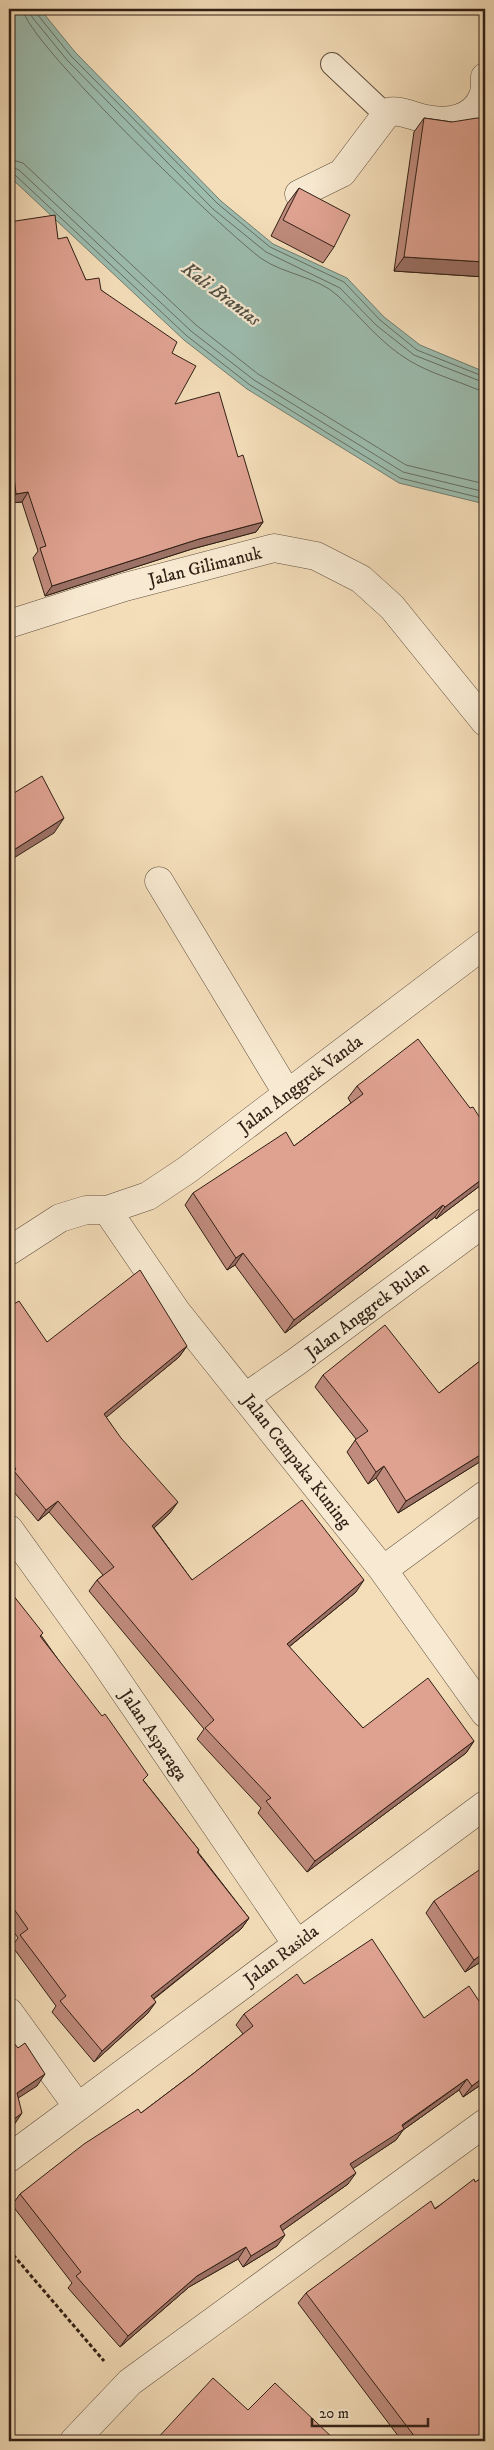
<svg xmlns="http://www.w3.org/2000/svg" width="494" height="2450" viewBox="0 0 494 2450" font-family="'IM FELL DW Pica',serif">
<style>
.water{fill:#9cbcae;stroke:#717d71}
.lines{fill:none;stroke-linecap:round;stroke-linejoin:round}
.shore{stroke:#666e62;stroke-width:1}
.service-casing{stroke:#614f3e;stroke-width:24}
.minor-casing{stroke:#614f3e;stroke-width:29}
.path{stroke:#301f15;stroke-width:3;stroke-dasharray:4 2.5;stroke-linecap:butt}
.service{stroke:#f8ead2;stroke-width:22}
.minor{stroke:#f8ead2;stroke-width:28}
.wall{fill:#c08b7d;stroke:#301f15}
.shaded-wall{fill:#9c7166;stroke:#301f15}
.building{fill:#dfa291;stroke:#301f15}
.labels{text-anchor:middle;stroke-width:4.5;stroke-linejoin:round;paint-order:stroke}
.street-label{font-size:18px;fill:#301f15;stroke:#f8ead2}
.water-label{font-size:19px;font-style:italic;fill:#504e43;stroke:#f8ead2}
</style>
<rect width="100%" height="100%" fill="#f4deba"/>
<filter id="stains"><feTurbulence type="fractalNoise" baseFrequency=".004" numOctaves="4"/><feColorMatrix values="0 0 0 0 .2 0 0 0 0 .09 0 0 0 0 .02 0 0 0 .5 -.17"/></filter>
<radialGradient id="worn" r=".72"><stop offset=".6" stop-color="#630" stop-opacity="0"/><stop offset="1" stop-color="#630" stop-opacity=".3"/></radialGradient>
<!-- water -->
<path class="water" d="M9,9H40L75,52L221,201L273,244L347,278L384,317L420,345L485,372V504L399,483L247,389L184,340L10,177Z"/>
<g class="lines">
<!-- shore -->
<path class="shore" d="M23,9C24,40 227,234 262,259C284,274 317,277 337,295C361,317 381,344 410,361C430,373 455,380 476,389L485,391
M30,9L32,17L67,60L213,209L266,252L340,288L376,325L414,355L485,383
M36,9L37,14L71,56L218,204L270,247L344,282L380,320L417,350L485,377
M9,159L23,163L196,325L258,374L406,465L485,484
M9,166L19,170L191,331L254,380L403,472L485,492
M9,173L14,174L187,336L250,385L400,478L485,499"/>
<!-- service casing -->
<g class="service-casing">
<path id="service" d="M332,64L385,114"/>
</g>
<!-- minor casing -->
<g class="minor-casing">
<path id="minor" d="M299,194L342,173L388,112C400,109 414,117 426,119C448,124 474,119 483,96C485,91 485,83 485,77
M9,624L125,587L274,548L316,556L361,579L392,607L485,722
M159,881L287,1093
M107,1210L176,1311L383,1570L485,1713
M9,1251L60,1218L86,1210H107L148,1196L187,1170L485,944
M247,1396L296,1362L485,1222
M9,1529L101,1657L296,1943
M383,1570L485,1495
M9,2012L78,2107
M9,2158L485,1805
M74,2441L130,2382L485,2123"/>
</g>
<!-- path -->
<path class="path" d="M9,2250L104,2361"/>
<!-- service -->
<use href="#service" class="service"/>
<!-- minor -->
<use href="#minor" class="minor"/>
</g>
<!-- wall -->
<path class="wall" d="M424,118L452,122L485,277L394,271L414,132Z
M299,188L334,247L323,263L271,236L287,204Z
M9,221V222L58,239L86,280L101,290L172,353L175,404L238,457L263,522L256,532L192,549L45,596L33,558L38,551L22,502L9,503Z
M357,1086L470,1108L485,1126V1182L436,1219L435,1217L285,1333L235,1265L227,1270L185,1205L193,1193L294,1146L351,1103L348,1098Z
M9,1307L47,1342L187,1346L179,1357L106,1417L170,1513L154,1528L192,1580L356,1592L289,1647L363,1728L474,1741L466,1753L307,1872L258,1813L261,1808L197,1739L204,1729L89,1591L97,1580L103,1575L49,1512L38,1521L9,1486Z
M485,1357V1458L478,1463L398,1513L376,1478L368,1484L347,1452L356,1439L315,1387L323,1375L439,1393Z
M9,1590L144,1781L199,1850L198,1852L249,1918L241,1929L154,1999L148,2013L94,2062L52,2012L56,2006L12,1946L18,1938L9,1925Z
M434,1901L485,1959L465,1972L426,1913Z
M304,1984L424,2018L485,2082L463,2097L459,2090L403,2130L396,2140L353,2168L348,2184L283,2230L277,2246L243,2267L238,2259L189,2287L120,2347L68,2288L72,2283L12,2205L20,2194L141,2113L194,2073L243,2034L236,2025L244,2014Z
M475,2182L485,2441H402L298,2303L306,2293Z"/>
<!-- shaded-wall -->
<path class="shaded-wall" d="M404,257L485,262V277L394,271Z
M10,467H13L9,473V469Z
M28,492L22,502L9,503L16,494Z
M263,522L256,532L192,549L45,596L52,586L199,539Z
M64,818L54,833L9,861V853Z
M485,1177V1182L436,1219L445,1207Z
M443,1205L435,1217L285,1333L294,1320Z
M243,1253L235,1265L227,1270L236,1258Z
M187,1346L179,1357L96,1426L104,1414Z
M485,1452V1458L478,1463L398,1513L406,1501Z
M384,1466L376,1478L368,1484L376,1472Z
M58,1501L49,1512L38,1521L46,1510Z
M178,1502L170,1513L144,1537L152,1526Z
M364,1580L356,1592L279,1655L287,1644Z
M474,1741L466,1753L307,1872L315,1861Z
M249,1918L241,1929L143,2007L151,1996Z
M485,1952V1959L465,1972L474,1960Z
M156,2002L148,2013L94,2062L102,2051Z
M45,2074L37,2086L9,2104L17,2093Z
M485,2076V2082L463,2097L472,2086Z
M467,2079L459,2090L403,2130L396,2140L342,2176L350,2164Z
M22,2113L14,2125L9,2128V2123Z
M356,2173L348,2184L272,2238L280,2226Z
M285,2235L277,2246L243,2267L251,2256Z
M246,2247L238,2259L189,2287L120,2347L128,2336L197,2276Z"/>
<!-- building -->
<path class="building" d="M424,118L452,122L477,118L485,119V262L404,257Z
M299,188L350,215L334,247L283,220Z
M55,215L58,239L67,237L86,280L99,278L101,290L177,342L172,353L196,366L175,404L219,392L238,457L243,455L263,522L199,539L52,586L40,548L46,546L28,492L16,494L13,467H10L9,455V221V222Z
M42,776L64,818L9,853V796Z
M418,1039L470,1108L473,1107L485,1126V1177L445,1207L443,1205L294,1320L243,1253L236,1258L193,1193L286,1132L294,1146L363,1094L357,1086Z
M140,1270L187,1346L104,1414L121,1438L178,1502L152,1526L192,1580L302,1500L364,1580L287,1644L363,1728L428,1678L474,1741L315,1861L266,1801L271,1798L205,1728L214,1720L97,1580L114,1567L58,1501L46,1510L14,1471L16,1469L9,1460V1307L19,1301L47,1342Z
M385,1325L439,1393L485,1357V1452L406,1501L384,1466L376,1472L355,1440L368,1431L323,1375Z
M9,1590L43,1633L40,1636L102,1716L105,1714L148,1775L143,1780L199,1850L197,1852L249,1918L151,1996L156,2002L102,2051L60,2001L66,1996L20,1935L28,1929L9,1902Z
M485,1866V1952L474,1960L434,1901Z
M372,1939L424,2018L469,1986L485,2010V2076L472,2086L467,2079L402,2125L404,2129L350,2164L356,2173L280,2226L285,2235L251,2256L246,2247L197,2276L128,2336L76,2276L81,2272L20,2194L84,2144L138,2109L141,2113L194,2073L253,2026L244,2014L297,1974L304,1984Z
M9,2037L18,2048L25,2043L45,2074L17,2093L22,2113L9,2123Z
M485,2176V2441H418L306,2293L431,2201L435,2209L474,2179L475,2182Z
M213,2378L248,2410L275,2383L336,2441H155Z"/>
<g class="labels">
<!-- street labels -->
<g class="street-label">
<text transform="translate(205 566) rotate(-14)" y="6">Jalan Gilimanuk</text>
<text transform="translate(300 1084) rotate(-37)" y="6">Jalan Anggrek Vanda</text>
<text transform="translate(367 1310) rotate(-37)" y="6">Jalan Anggrek Bulan</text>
<text transform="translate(297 1461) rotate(52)" y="6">Jalan Cempaka Kuning</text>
<text transform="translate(154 1735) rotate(56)" y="6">Jalan Asparaga</text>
<text transform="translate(281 1955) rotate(-37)" y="6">Jalan Rasida</text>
</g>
<!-- water labels -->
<g class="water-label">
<text transform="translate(222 293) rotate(37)" y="7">Kali Brantas</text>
</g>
</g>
<!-- margin -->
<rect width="494" height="2450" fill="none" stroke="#f4deba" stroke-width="30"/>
<rect x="10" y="10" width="474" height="2430" fill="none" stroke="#301f15" stroke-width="2.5"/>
<rect x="15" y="15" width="464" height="2420" fill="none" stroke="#301f15"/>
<!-- scale -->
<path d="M312 2418v8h116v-8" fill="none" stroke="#301f15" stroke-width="2.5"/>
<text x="319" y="2418" font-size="15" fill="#301f15" stroke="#f8ead2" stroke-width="4" paint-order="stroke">20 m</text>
<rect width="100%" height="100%" filter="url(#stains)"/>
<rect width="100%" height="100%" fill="url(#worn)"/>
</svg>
